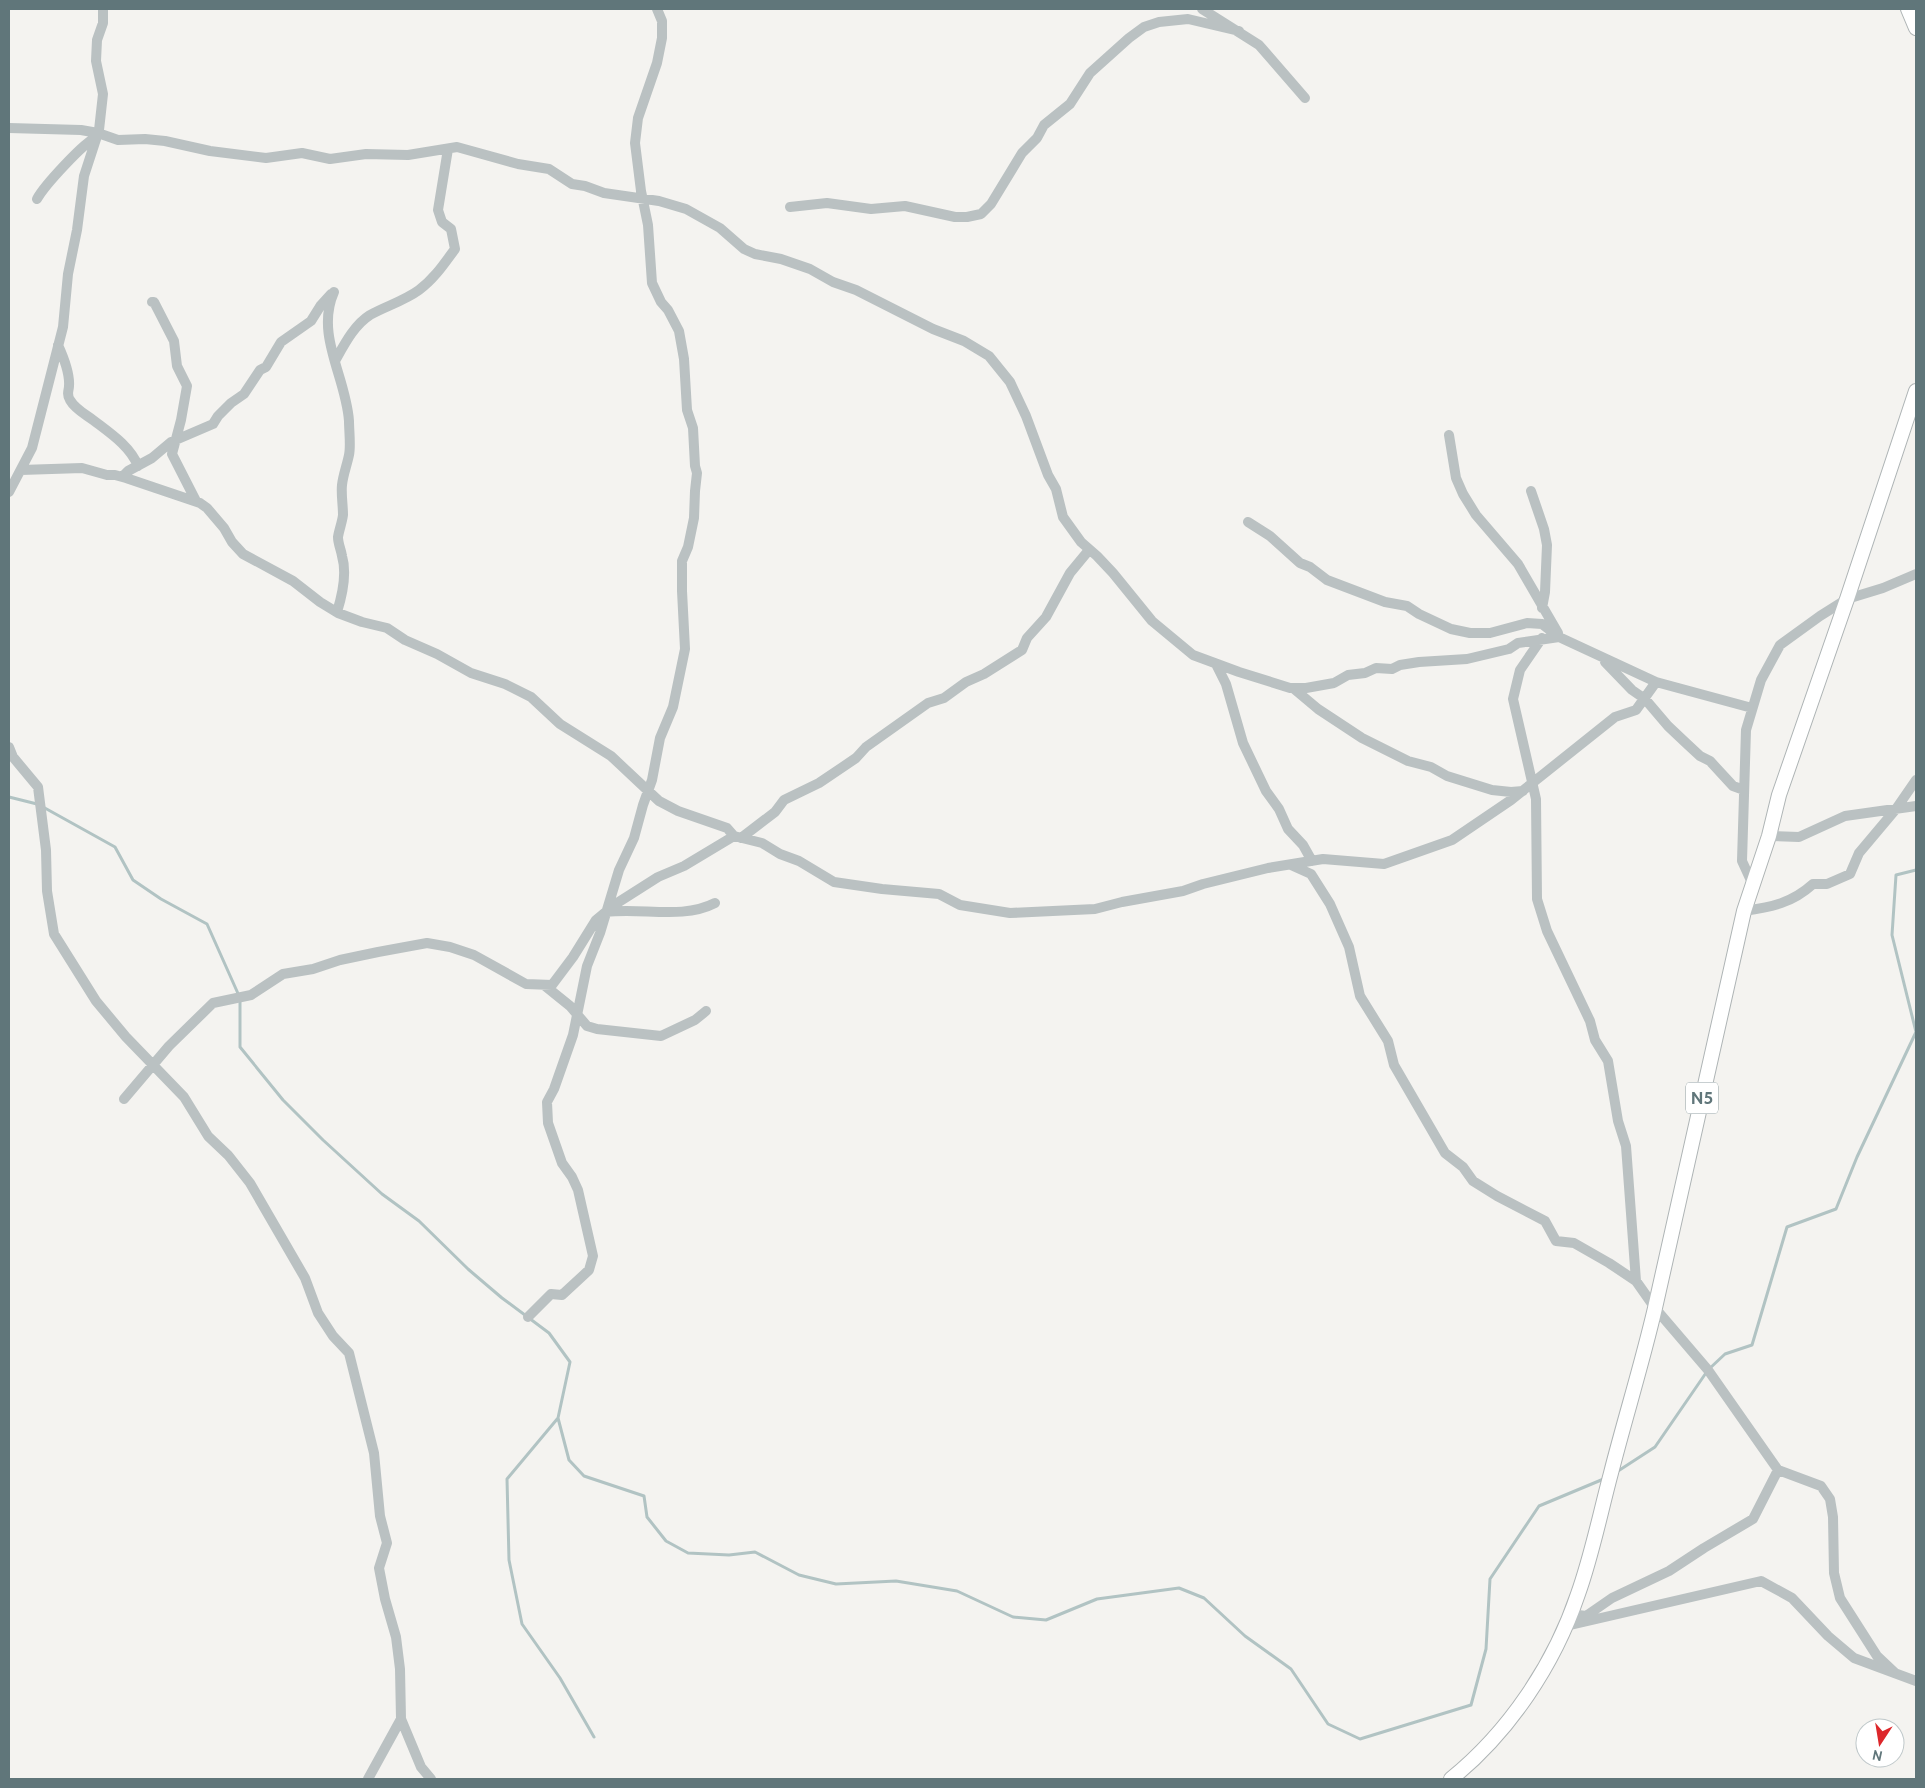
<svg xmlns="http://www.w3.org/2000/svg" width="1925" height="1788" viewBox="0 0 1925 1788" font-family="Cabin,sans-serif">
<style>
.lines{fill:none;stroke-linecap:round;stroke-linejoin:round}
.stream{stroke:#b1c3c3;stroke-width:3}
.highway-casing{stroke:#aeb4b5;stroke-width:16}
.minor{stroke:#bac1c2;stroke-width:10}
.highway{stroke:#fff;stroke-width:14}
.labels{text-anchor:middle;stroke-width:5;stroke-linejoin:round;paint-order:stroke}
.shield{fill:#fff;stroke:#909fa2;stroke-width:1}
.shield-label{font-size:18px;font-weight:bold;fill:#60767a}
</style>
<rect width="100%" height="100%" fill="#f4f3f0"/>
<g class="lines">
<!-- stream -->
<path class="stream" d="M9,797L37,804
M43,807L115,847L133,880L161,899L207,924L240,998V1047L283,1100L323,1140L382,1194L419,1221L468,1269L502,1298L549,1333L570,1362L558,1418L507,1479L509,1560L522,1624L560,1678L594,1737
M558,1418L569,1460L584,1476L644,1496L647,1517L666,1541L688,1553L729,1555L755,1552L799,1575L836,1584L896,1581L957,1591L1013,1617L1046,1620L1097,1599L1179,1588L1204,1598L1245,1636L1291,1669L1328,1724L1360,1739L1471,1705L1486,1649L1490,1579L1539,1506L1606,1478
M1615,1473L1655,1447L1708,1370L1725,1354L1752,1345L1787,1227L1836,1209L1857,1157L1916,1032L1892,935L1896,875L1916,870"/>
<!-- highway casing -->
<g class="highway-casing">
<path id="highway" d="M1908,9L1916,28
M1451,1779C1509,1732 1554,1665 1578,1594C1592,1555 1600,1514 1611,1473C1625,1418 1642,1364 1655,1308L1744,911L1769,836L1779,795L1847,599L1916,391"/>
</g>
<!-- minor -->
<path class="minor" d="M1202,9L1259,45L1305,98
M9,128L81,130L98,133L118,140L145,139L165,141L210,151L266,158L302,153L330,159L366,154L408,155L457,147L518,164L549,169L572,184L585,186L604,193L659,201L686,209L720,228L744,249L755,254L781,259L810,269L833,282L856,290L933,329L964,341L989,356L1010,382L1026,416L1048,475L1056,489L1063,517L1081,542L1097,556L1113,573L1152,621L1193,655L1239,672L1290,688H1306L1334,683L1348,675L1365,673L1376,668L1392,669L1400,665L1419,662L1467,659L1509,649L1518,643L1559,637L1656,682L1752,708
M37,199C44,186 84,142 97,137
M790,207L827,203L871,209L905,206L955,217H967L981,214L991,204L1022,153L1037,138L1044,125L1070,104L1090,73L1129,38L1144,27L1159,22L1188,19L1239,31
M334,292C315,335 346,377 349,421C349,431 351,446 349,455C347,465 343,475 342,485C341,494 343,505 343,515C342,523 339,530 338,537C338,544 341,549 342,556C347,573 342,596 337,612
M152,302H154L174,341L177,366L187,386L181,420L172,454L196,501
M58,345C63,356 70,373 69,386C69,391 66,394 70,400C75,409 85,414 93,420C110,433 130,446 138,466
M335,361C344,345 354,325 370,315C386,306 404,301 419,290C434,279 444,264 455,249L451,229L442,222L438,210L448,149
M1449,435L1456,478L1463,494L1476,515L1518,564L1558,633
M21,470L82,468L107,475H115L126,478L200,503L207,508L224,528L232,542L243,554L293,581L320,602L338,613L362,622L387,628L405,640L437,654L471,673L505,684L531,697L560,724L611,756L659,801L678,811L727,828L734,836
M122,477L128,471L152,458L171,442L213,424L218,416L231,403L244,394L260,370L266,367L281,342L311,321L321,305L331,294
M1531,491L1544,529L1547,545L1545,592L1542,608
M9,492L32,448L63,327L68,274L77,230L84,176L99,130L103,94L96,61L97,40L103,23V9
M1248,522L1270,536L1300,563L1310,567L1327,580L1385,602L1407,606L1419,614L1451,629L1470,633H1490L1527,623L1542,624L1559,637
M1542,638L1520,670L1513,699L1536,799L1537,899L1547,931L1590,1021L1595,1040L1608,1061L1618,1121L1626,1146L1636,1281
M1605,662L1632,690L1645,699L1668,726L1686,743L1700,756L1710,761L1733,786L1744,790
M1216,664L1226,684L1243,743L1266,791L1279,809L1288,829L1303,845L1312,861
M1293,688L1318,709L1362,738L1408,761L1431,767L1447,776L1492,790L1511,792L1523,791
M9,747L13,757L38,787L46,850L47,891L54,934L96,1001L126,1037L184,1097L208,1136L228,1155L250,1183L305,1278L318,1313L333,1336L349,1353L374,1453L380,1516L387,1543L379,1568L385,1599L396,1637L400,1669L401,1719L421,1767L431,1779
M1769,836L1799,837L1845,816L1916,806
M741,838L775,812L784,800L819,783L856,758L866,747L928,703L944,698L966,682L984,674L1022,650L1027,638L1046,617L1070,573L1089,550
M1291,865L1311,874L1330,904L1349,947L1360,996L1388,1041L1394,1065L1445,1153L1463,1167L1473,1181L1497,1196L1545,1221L1556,1241L1574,1243L1609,1263L1636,1281L1655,1308L1708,1370L1778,1470L1821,1486L1830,1499L1833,1517L1834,1573L1840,1598L1877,1656L1895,1673
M1753,885L1742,861L1746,730L1761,680L1780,645L1820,616L1847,599L1883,588L1916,574
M1744,911C1772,907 1792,903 1813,884H1827L1850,874L1859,853L1896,809L1916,780
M606,912C641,907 682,920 715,903
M544,985L570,1006L587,1026L597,1029L661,1036L695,1020L706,1011
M124,1099L169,1046L213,1003L251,995L283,974L313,969L340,960L378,952L427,943L450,947L474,955L526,984L552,985L573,957L596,920L614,905L658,877L684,866L734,836L762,843L780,854L799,861L834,882L882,889L939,894L960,905L1010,913L1095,909L1122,902L1183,891L1203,884L1268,868L1323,859L1384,864L1452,840L1511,800L1615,717L1636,710L1656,682
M528,1317L551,1294L562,1295L589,1270L593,1256L578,1190L572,1177L562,1163L548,1123L547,1102L554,1089L573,1035L587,966L600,933L619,870L634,838L643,805L652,780L660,738L673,707L685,649L682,591V561L688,547L694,518L695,491L697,473L695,466L693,428L687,410L684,359L679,331L668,310L661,302L652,283L648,225L641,191L635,143L638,118L657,63L662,38V21L657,9
M1578,1615L1586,1616L1612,1598L1669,1571L1704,1548L1753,1519L1778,1470
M1566,1626L1761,1581L1792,1598L1828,1636L1854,1658L1916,1681
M368,1779L401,1719"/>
<!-- highway -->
<use href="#highway" class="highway"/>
</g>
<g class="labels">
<!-- shield labels -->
<rect class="shield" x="1686" y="1082.5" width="32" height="31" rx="4"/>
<g class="shield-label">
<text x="1702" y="1104">N5</text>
</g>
</g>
<!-- border -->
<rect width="1925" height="1788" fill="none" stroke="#60767a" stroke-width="20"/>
<!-- north arrow -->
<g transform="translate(1880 1743) rotate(192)"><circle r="24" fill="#ffffff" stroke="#bfc8ca"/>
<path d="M0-4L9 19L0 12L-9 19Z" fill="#dd272b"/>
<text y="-8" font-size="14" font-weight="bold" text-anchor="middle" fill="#60767a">N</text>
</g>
</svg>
